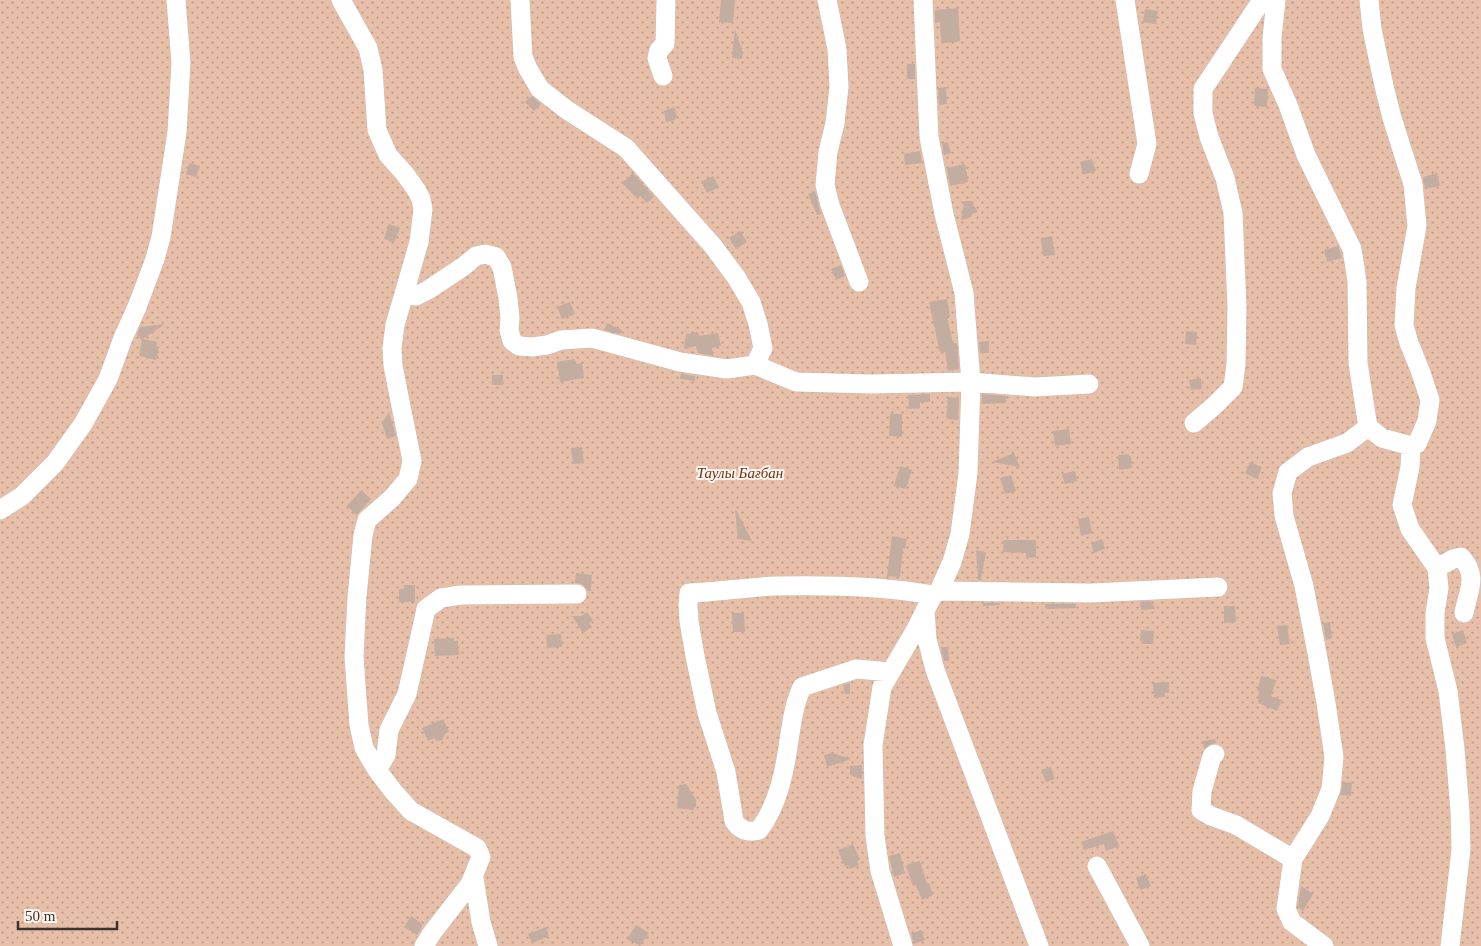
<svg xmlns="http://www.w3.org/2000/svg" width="1481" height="946" viewBox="0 0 1481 946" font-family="Georgia,serif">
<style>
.green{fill:url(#green-dots)}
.building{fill:#c3ada1}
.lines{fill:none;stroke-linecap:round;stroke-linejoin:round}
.minor-casing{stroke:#d0baad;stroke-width:20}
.minor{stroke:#fff;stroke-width:19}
.labels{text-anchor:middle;stroke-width:4;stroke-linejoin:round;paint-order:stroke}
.park-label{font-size:15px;font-style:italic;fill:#693511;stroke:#fff5f0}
</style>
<defs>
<pattern id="green-dots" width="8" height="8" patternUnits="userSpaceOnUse" patternTransform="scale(1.25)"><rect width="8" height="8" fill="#e7bfa8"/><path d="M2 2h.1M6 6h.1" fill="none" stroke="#bc9c89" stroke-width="1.8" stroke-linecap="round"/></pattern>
</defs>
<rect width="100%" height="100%" fill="#fce5d8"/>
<!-- green -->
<path class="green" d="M0,0H1481V946H0Z"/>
<!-- building -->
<path class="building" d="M721,0H735L733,23L719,22Z
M958,8L960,41H957L958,42L941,43L940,22L935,23V10Z
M1145,9L1158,11L1156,24L1143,22Z
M735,29L743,53L742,59L732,58Z
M907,64H915V79H907Z
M946,87L947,104L939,105L938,88Z
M1255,88L1268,89L1267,107L1254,106Z
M532,96L541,104L534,111L525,102Z
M674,107L677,117L673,121L666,122L664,111Z
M948,142L951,153L944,155L942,143Z
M920,151L922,163L905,165L904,154Z
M1092,159L1096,171L1083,175L1080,162Z
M189,163L200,166L196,177L186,174Z
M965,164L968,182L950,186L947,168Z
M633,173L654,197L647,203L640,196L637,198L622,183Z
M1437,173L1440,186L1425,189L1423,177Z
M713,176L719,187L707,193L701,182Z
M815,191L821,214L817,215L808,194Z
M964,201H971L978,212L972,214L971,217L961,220Z
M389,224L400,228L394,243L384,239Z
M740,231L747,242L736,249L729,238Z
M1052,236L1055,255L1043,256L1041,238Z
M1338,246L1342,258L1327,262L1324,250Z
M841,265L845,276L836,280L831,269Z
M947,299L950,317H947L953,343H957L959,369L948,371L945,352L940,353L929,302Z
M570,302L575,314L562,319L557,307Z
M607,323L622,330L620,334L604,330Z
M165,324L143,339L157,342L156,348L159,350L156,360L139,356L142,339L141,340L137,334L140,327Z
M1186,331L1197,332L1196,345L1185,344Z
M698,332L699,336L718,333L721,346L712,348L713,356L698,353L696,346L684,349L686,334Z
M989,341V353H980L979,342Z
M574,359L577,364L582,363L584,378L560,382L557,362Z
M681,374L695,376V381L680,379Z
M492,375H503V385H492Z
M1201,378L1202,389L1191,390L1189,380Z
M930,394V402H920V408L909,409L908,395Z
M982,394L1006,396V403L982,404Z
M948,397L959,398L958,420L946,419Z
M389,412L396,436L387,439L382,423Z
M890,414H902V437L889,436Z
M1069,429L1071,444L1055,446L1053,431Z
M582,447L584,463L573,464L571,448Z
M1014,453L1020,467L992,462Z
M1129,454V456H1131L1132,468L1119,470L1118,455Z
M1250,462L1262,467L1257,479L1245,473Z
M900,466L912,470L906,489L894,486Z
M1075,471L1077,481L1065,484L1062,474Z
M1011,475L1016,491L1005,494L1000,478Z
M361,490L371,499L357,515L347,506Z
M735,510H736L752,541L738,539Z
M1089,517L1092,533L1081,536L1078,519Z
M892,536L907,539L905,549L903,548L900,577L887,576Z
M1102,539L1105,549L1094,553L1091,543Z
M1004,540H1036V557L1026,558V553L1003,552Z
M976,550L986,552L981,580H978Z
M576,573L592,575L591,591H588L582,584L575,583Z
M404,585H415V602H399V589H404Z
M1151,601L1155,609L1141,610L1140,602Z
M982,603H1000V605L983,606Z
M1045,604H1076V608L1049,609L1045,608Z
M1224,606H1235L1236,622L1224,623Z
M587,612L593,620L589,623L592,627L583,633L572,616H581Z
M732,613H744L745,632H733Z
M1330,622L1332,638L1326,640L1323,623Z
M1287,625L1290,644L1280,645L1277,626Z
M1141,630L1154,631L1153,644H1142V641H1140Z
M1463,630L1467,643L1456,647L1452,634Z
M561,634L562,647L547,648L546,635Z
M454,638V641H458L459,655L435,656L434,639Z
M941,647H948L949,661H944Z
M1261,676L1276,680L1271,696L1282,700L1277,711L1258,703L1259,691H1257Z
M1169,682V693H1165V697L1154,698L1153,683Z
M850,683V694H845L843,685Z
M443,719L449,732L446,733L442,740L437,741L434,738L428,741L422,728Z
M1215,739L1216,743L1209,745L1204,749L1203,741Z
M832,753L851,759L827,767L824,755Z
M862,765V779L850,775V766Z
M1051,767L1055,779L1046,782L1041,770Z
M1343,782L1352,783L1351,796L1340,795Z
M686,784L696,800V806L693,810L677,808L679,785Z
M1113,831L1119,846L1106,851L1104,844L1084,850L1081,842Z
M853,844L860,860L857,861L859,865L850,869L848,865L845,867L838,850Z
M900,853L905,873L894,877L889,856Z
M920,861L927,884L929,883L933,895L922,900L916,885L913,886L906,865Z
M1146,874L1151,886L1140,890L1136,878Z
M1301,886L1313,894L1303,911L1298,907Z
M411,916L421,923L422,927L417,935L404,927Z
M636,925L649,933L640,946L627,939Z
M546,927L549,936L532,943L528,934Z
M921,930L925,940L914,944L911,934Z"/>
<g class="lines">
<!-- minor casing -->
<g class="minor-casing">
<path id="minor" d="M341,0L368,48L373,70L377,130L388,155L405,174L417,191L421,199L423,209L419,242L395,325L392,348L393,366L412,461L408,479L392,498L367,520L363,535L357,597L354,657L359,725L364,748L377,770L393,791L411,811L477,848L481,857L470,884L432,933L424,946
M827,0L837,49L839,87L835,123L828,152L825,185L830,205L859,282
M1125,0L1147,144L1139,174
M1276,0L1272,38V69L1288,105L1306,155L1352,249L1357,281L1358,363L1368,427
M1369,0L1372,29L1384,86L1392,118L1413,184L1417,226L1406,288L1404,325L1409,343L1420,370L1430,400L1427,421L1417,444L1411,446L1410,467L1402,505L1410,529L1437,568L1439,588L1435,613V638L1448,691L1455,749L1460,811L1461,849L1450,946
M663,76L657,58L659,50L665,44L666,0
M404,293L416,296L428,290L464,266L476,256L485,254L496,257L502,267L508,298L510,318L509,330L512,341L519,346L532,347L547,345L561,340L592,338L680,362L727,369L755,365L763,348L758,324L751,302L736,277L713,246L626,148L567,110L540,89L528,69L523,57L520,0
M755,365L796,382L871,384L971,382L1035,387L1089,384
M1194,423L1214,406L1233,387L1236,364L1237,307L1233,213L1225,178L1209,137L1203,113V89L1262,0
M0,510L22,496L55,463L83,424L108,379L123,338L137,307L155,259L161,237L177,132L181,63L176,0
M1437,568L1453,559L1461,557C1479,576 1468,591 1464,613
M939,591L1091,593L1218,587
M925,611L927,639L935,670L1039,946
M891,672L856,669L802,687C794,704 792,722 789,740C785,771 778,805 759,830C748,833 741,831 734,821L726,772L707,713L695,656L689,621L688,605L689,593C718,592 747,587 776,586C826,585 884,586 933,595
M1215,754L1212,756L1202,791L1201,810L1211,816L1236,825L1293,859
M377,770L386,755L389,730L407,694L426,609L441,598L461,595L577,594
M1097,866L1140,946
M474,878L481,922L488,946
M903,946L880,871L875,836L873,745L882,687L916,629L933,595L939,591L952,562L960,534L968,473L971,382L964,293L944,214L929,137L923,0
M1324,946L1292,922L1286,909L1293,859L1320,816L1331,789L1334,757L1326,703L1317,653L1304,586L1284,516L1282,493L1288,472L1308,457L1347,443L1368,427L1382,438L1411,446"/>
</g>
<!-- minor -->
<use href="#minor" class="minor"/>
</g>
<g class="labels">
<!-- park labels -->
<g class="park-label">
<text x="740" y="478">Таулы Бағбан</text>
</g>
</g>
<!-- scale -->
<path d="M18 921v8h99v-8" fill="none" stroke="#3b332d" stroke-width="2.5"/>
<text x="25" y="921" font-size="15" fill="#3b332d" stroke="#fff5f0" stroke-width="4" paint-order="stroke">50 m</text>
</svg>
